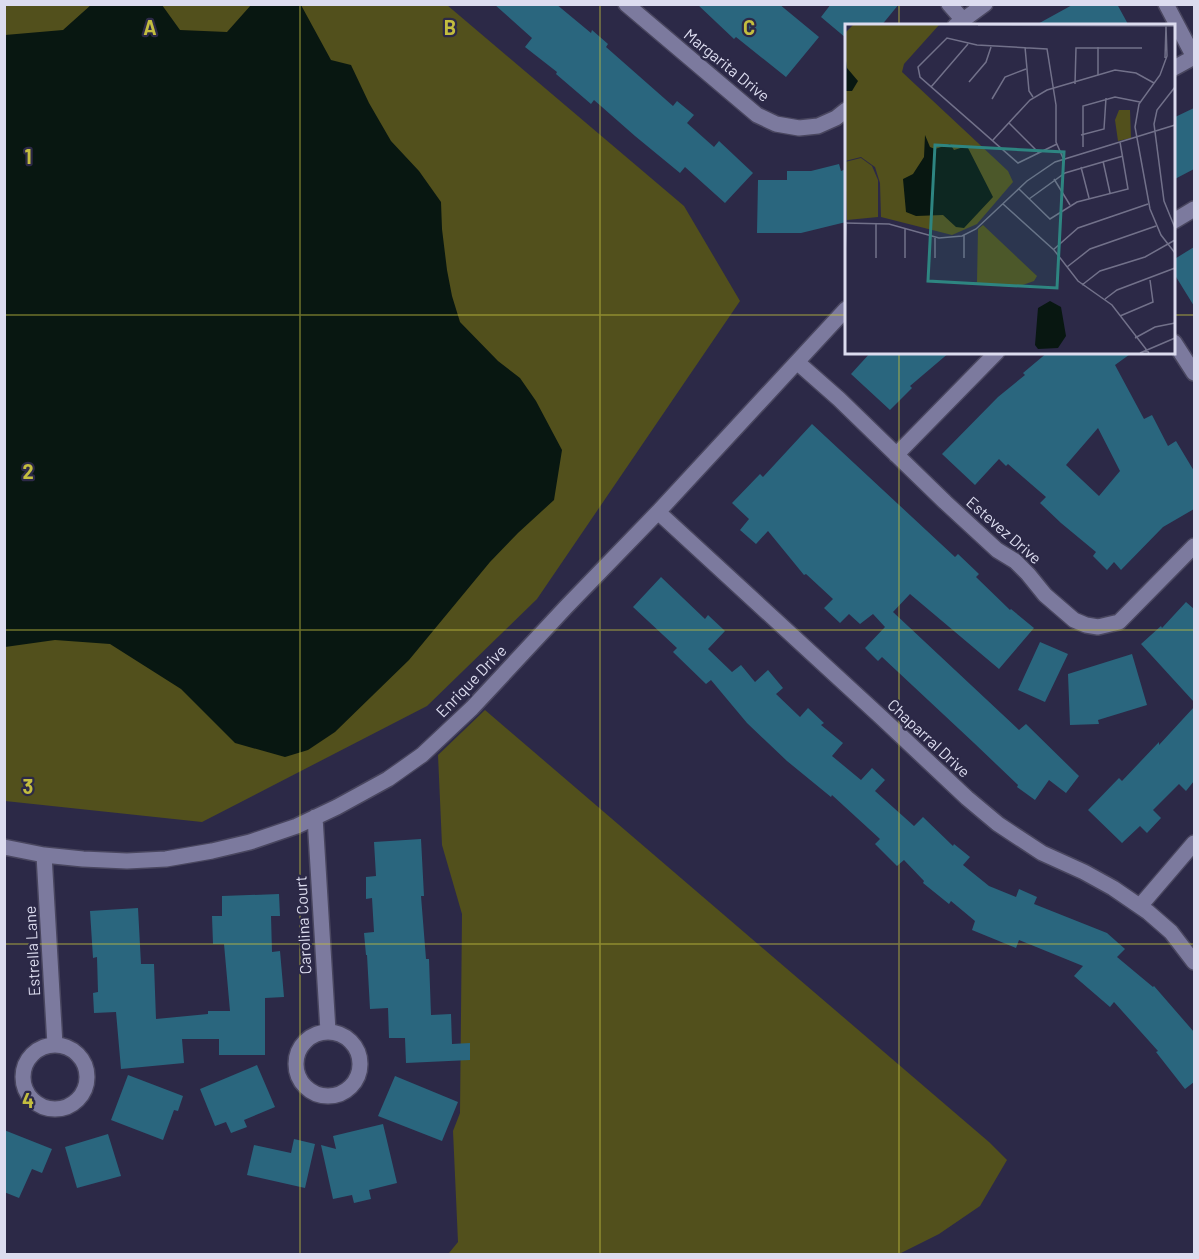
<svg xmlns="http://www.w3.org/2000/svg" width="1199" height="1259" viewBox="0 0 1199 1259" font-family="Barlow,sans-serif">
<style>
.green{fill:#52501c}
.water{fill:#081711}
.building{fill:#2a667e;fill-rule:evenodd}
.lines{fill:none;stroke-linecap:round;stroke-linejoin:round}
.minor-casing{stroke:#49465f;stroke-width:18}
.minor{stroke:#7c7a9e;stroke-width:15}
.grid{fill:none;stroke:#c3bd3f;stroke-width:1.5;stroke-opacity:0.55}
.labels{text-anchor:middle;stroke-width:4.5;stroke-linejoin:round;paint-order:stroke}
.street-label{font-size:16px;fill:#dcdcef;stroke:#2c2947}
.inset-road{fill:none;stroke:#72718a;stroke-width:1.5}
.view{fill:#2e8581;fill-opacity:0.15;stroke:#2e8581;stroke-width:3}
.inset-edge{fill:none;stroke:#dcdcef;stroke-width:3}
.grid-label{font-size:20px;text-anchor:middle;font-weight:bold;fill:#c3bd3f;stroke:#2c2947;stroke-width:4.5;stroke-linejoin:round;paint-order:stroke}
</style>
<rect width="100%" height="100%" fill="#2c2947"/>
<!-- green -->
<path class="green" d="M5,5H447L684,206L740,301L537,599L427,706L202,822L5,801Z
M485,710L989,1142L1007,1160L980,1206L939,1234L899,1254H410L449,1253L458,1242L453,1131L460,1113L462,914L442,845L438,755Z"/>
<!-- water -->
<path class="water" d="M92,4L162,5L180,30L227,32L251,5H301L331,60L351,65L369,103L391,141L419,171L441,202L442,229L447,270L452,296L460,322L498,361L520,378L536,401L562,450L554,500L518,533L490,562L409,660L335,732L308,750L285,757L235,743L181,689L110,644L55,640L5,647V35L63,30Z"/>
<!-- building -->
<path class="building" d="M494,4H556L591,33L592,30L608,44L606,47L673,106L677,101L694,115L687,123L714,147L719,141L753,173L725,203L685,167L680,173L635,136L594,100L591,104L556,74L557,72L525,47L532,38Z
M697,4H779L819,37L786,77L736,37L734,39Z
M831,4H899L881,26H846V38L821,17Z
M1074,4H1117L1129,26H1034Z
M1194,108V169L1173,180V118Z
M839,164L841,171L846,169V222L801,233H757L758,180H787V171H811Z
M1194,247V306L1173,272V260Z
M871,352H950L910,386L912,388L890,410L851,374Z
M1048,352H1133L1115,365L1144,419L1152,415L1168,446L1176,441L1194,471V509L1163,527L1121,570L1114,562L1107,570L1093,556L1096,552L1061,523L1040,503L1046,497L1008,464L1006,466L999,459L975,485L942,454L998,397L1025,375L1023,373ZM1098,428L1120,471L1099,496L1066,465Z
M812,424L955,557L958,554L979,574L976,577L1010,610L1011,609L1034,628L999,669L910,594L893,612L1019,730L1026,724L1079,776L1066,793L1049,780L1035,800L1017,787L1018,785L974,743L882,657L878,661L865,648L885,627L873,614L860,624L849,614L840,623L824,608L833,599L806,574L804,575L768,531L756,544L740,530L749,519L732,503L760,474L763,477Z
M661,577L705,619L708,615L725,631L708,649L732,672L741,665L755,682L768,670L783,688L776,694L800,717L808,708L824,723L821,725L843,743L832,756L861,780L872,768L885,780L875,791L914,826L923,817L953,846L954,844L970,857L963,865L989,886L1016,897L1019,889L1037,897L1034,904L1107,933L1125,949L1117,957L1153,987L1154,986L1194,1032V1082L1185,1089L1156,1052L1158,1051L1114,1002L1110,1007L1074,976L1083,966L1019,940L1016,948L972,930L975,921L951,901L949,904L923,883L924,881L904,860L897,866L875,844L880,839L832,795L831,797L787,761L747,723L711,680L706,684L673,652L677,648L633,607Z
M1186,602L1194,609V702L1141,644L1161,626L1162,628Z
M1040,642L1068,654L1045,702L1018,690Z
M1132,654L1147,705L1098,720L1099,724L1070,725L1068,674Z
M1194,707V781L1186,791L1179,784L1153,810L1161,818L1147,833L1140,826L1122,843L1088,810L1119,778L1122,781L1159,742V745Z
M421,839L424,896H421L426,959H429L431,1015L451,1014L452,1044L470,1043V1060L406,1063L405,1038H389L388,1008L370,1009L367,955H366L364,933L374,932L372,898L366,899V877L376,876L374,842Z
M279,894L280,916H271L272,952L280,951L284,997L265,998V1055H219V1039H182L184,1063L121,1069L116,1012L94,1013L93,993L98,992L97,957L93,958L90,911L138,908L141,964H154L156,1019L208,1014V1011H230L224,944H213L212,916H222V896Z
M257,1065L275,1107L244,1120L247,1127L231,1133L226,1122L215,1126L200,1089Z
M128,1075L183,1096L178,1111L174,1110L163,1140L111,1120Z
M395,1076L458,1102L442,1141L378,1116Z
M383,1124L397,1183L369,1190L371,1199L354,1203L352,1195L333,1199L321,1145L336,1149L333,1136Z
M4,1130L52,1149L42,1173L32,1169L19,1198L4,1192Z
M108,1134L121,1176L77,1188L65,1147Z
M294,1139L315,1144L305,1188L247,1175L254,1145L291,1153Z"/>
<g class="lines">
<!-- minor casing -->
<g class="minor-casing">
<path id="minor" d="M626,4L757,115L776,124L799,128L818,126L836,118L846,110
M949,4L963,20
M1166,4L1194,57
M955,26L985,4
M1174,68L1194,57
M1174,221L1194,209
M1174,342L1194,373
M797,362L839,399L945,502L997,550L1015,561L1028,574L1045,595L1074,620L1086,625L1098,627L1119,622L1194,546
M896,455L997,352
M658,512L882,718L967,798L998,824L1042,853L1084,872L1113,888L1148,912L1171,932L1194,962
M315,817L328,1031
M4,847L44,855L83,859L127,861L166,859L212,851L250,842L297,826L337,807L388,779L422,755L472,708L566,607L658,512L846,309
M44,855L55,1045
M1140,906L1194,843
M296 1064a32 32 0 1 1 64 0a32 32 0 1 1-64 0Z
M23 1077a32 32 0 1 1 64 0a32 32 0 1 1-64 0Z"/>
</g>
<!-- minor -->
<use href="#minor" class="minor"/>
</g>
<!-- grid -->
<path class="grid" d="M300,4V1254M600,4V1254M899,4V26M4,315H846M1174,315H1194M899,352V1254M4,630H1194M4,944H1194"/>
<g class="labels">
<!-- street labels -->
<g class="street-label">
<text transform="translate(727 65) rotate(39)" y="6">Margarita Drive</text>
<text transform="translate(1004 530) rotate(41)" y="6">Estevez Drive</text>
<text transform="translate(471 681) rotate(-46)" y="6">Enrique Drive</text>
<text transform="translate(929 738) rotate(43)" y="6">Chaparral Drive</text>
<text transform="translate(303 925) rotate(-93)" y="6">Carolina Court</text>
<text transform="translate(32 951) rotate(-93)" y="6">Estrella Lane</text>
</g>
</g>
<!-- overview -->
<g transform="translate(845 24)">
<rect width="330" height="330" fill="#2c2947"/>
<path d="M8,1H94L59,40L57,48L163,147L168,158L132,200L107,211L36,193L35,159L30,143L16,133L0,137V9ZM274,86H285L286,114L273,117L270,96ZM16,134L27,142L33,156V193L2,196L0,138ZM138,201L192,252L189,257L172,263L118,260L132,258L133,205Z" fill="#52501c"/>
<path d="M0,30L2,44L13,57L7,67H0ZM80,111L85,123L90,125L105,120L109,126L122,122L148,173L119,204L111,203L98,191L71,192L61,188L58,155L68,150L79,133ZM205,277L216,283L221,312L213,324L193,325L190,321L193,284Z" fill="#081711"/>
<path class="inset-road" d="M133,1L330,2M321,2L322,32L315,51L294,80L290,103L305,185L316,211L330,229M180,23L184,67L188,73M253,23V51M320,34L321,2M124,58L141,38L146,23M230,60L231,24H297M86,63L123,20M330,63L312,86L309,100L319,177L330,204M147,75L160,53L181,45M164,99L194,129M236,111L259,105L261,74M148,116L185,76L202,66L270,46L291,49L309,59M212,120L173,139L75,53L73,43L102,14L132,21L202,25L211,81V118L218,134M238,123V82L270,73L295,78M258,137L265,169M236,143L244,174M209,155L225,181M174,165L205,195L232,178L283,165L275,118M184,175L220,149L278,132M158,180L209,226L233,257L267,281L304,329M0,199L44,200L94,214L117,212L131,205L182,157L210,138L330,101M119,211V234M90,214V234M208,226L233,204L303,180M0,234L1,199M31,234V199M60,234V204M222,243L245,225L311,202M237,261L255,247L300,233L330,216M260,275L272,266L330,244M275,292L308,278L305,256M290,314L310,303L330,299M295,329L330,314"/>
<path class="view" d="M90,121L219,128L212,264L83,257Z"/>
<rect width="330" height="330" class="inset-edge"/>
</g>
<g class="grid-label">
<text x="150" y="35">A</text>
<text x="450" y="35">B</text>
<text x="749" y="35">C</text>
<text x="28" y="164">1</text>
<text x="28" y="479">2</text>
<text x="28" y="794">3</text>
<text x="28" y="1108">4</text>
</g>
<!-- border -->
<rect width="1199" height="1259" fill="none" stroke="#dcdcef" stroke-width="12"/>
</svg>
